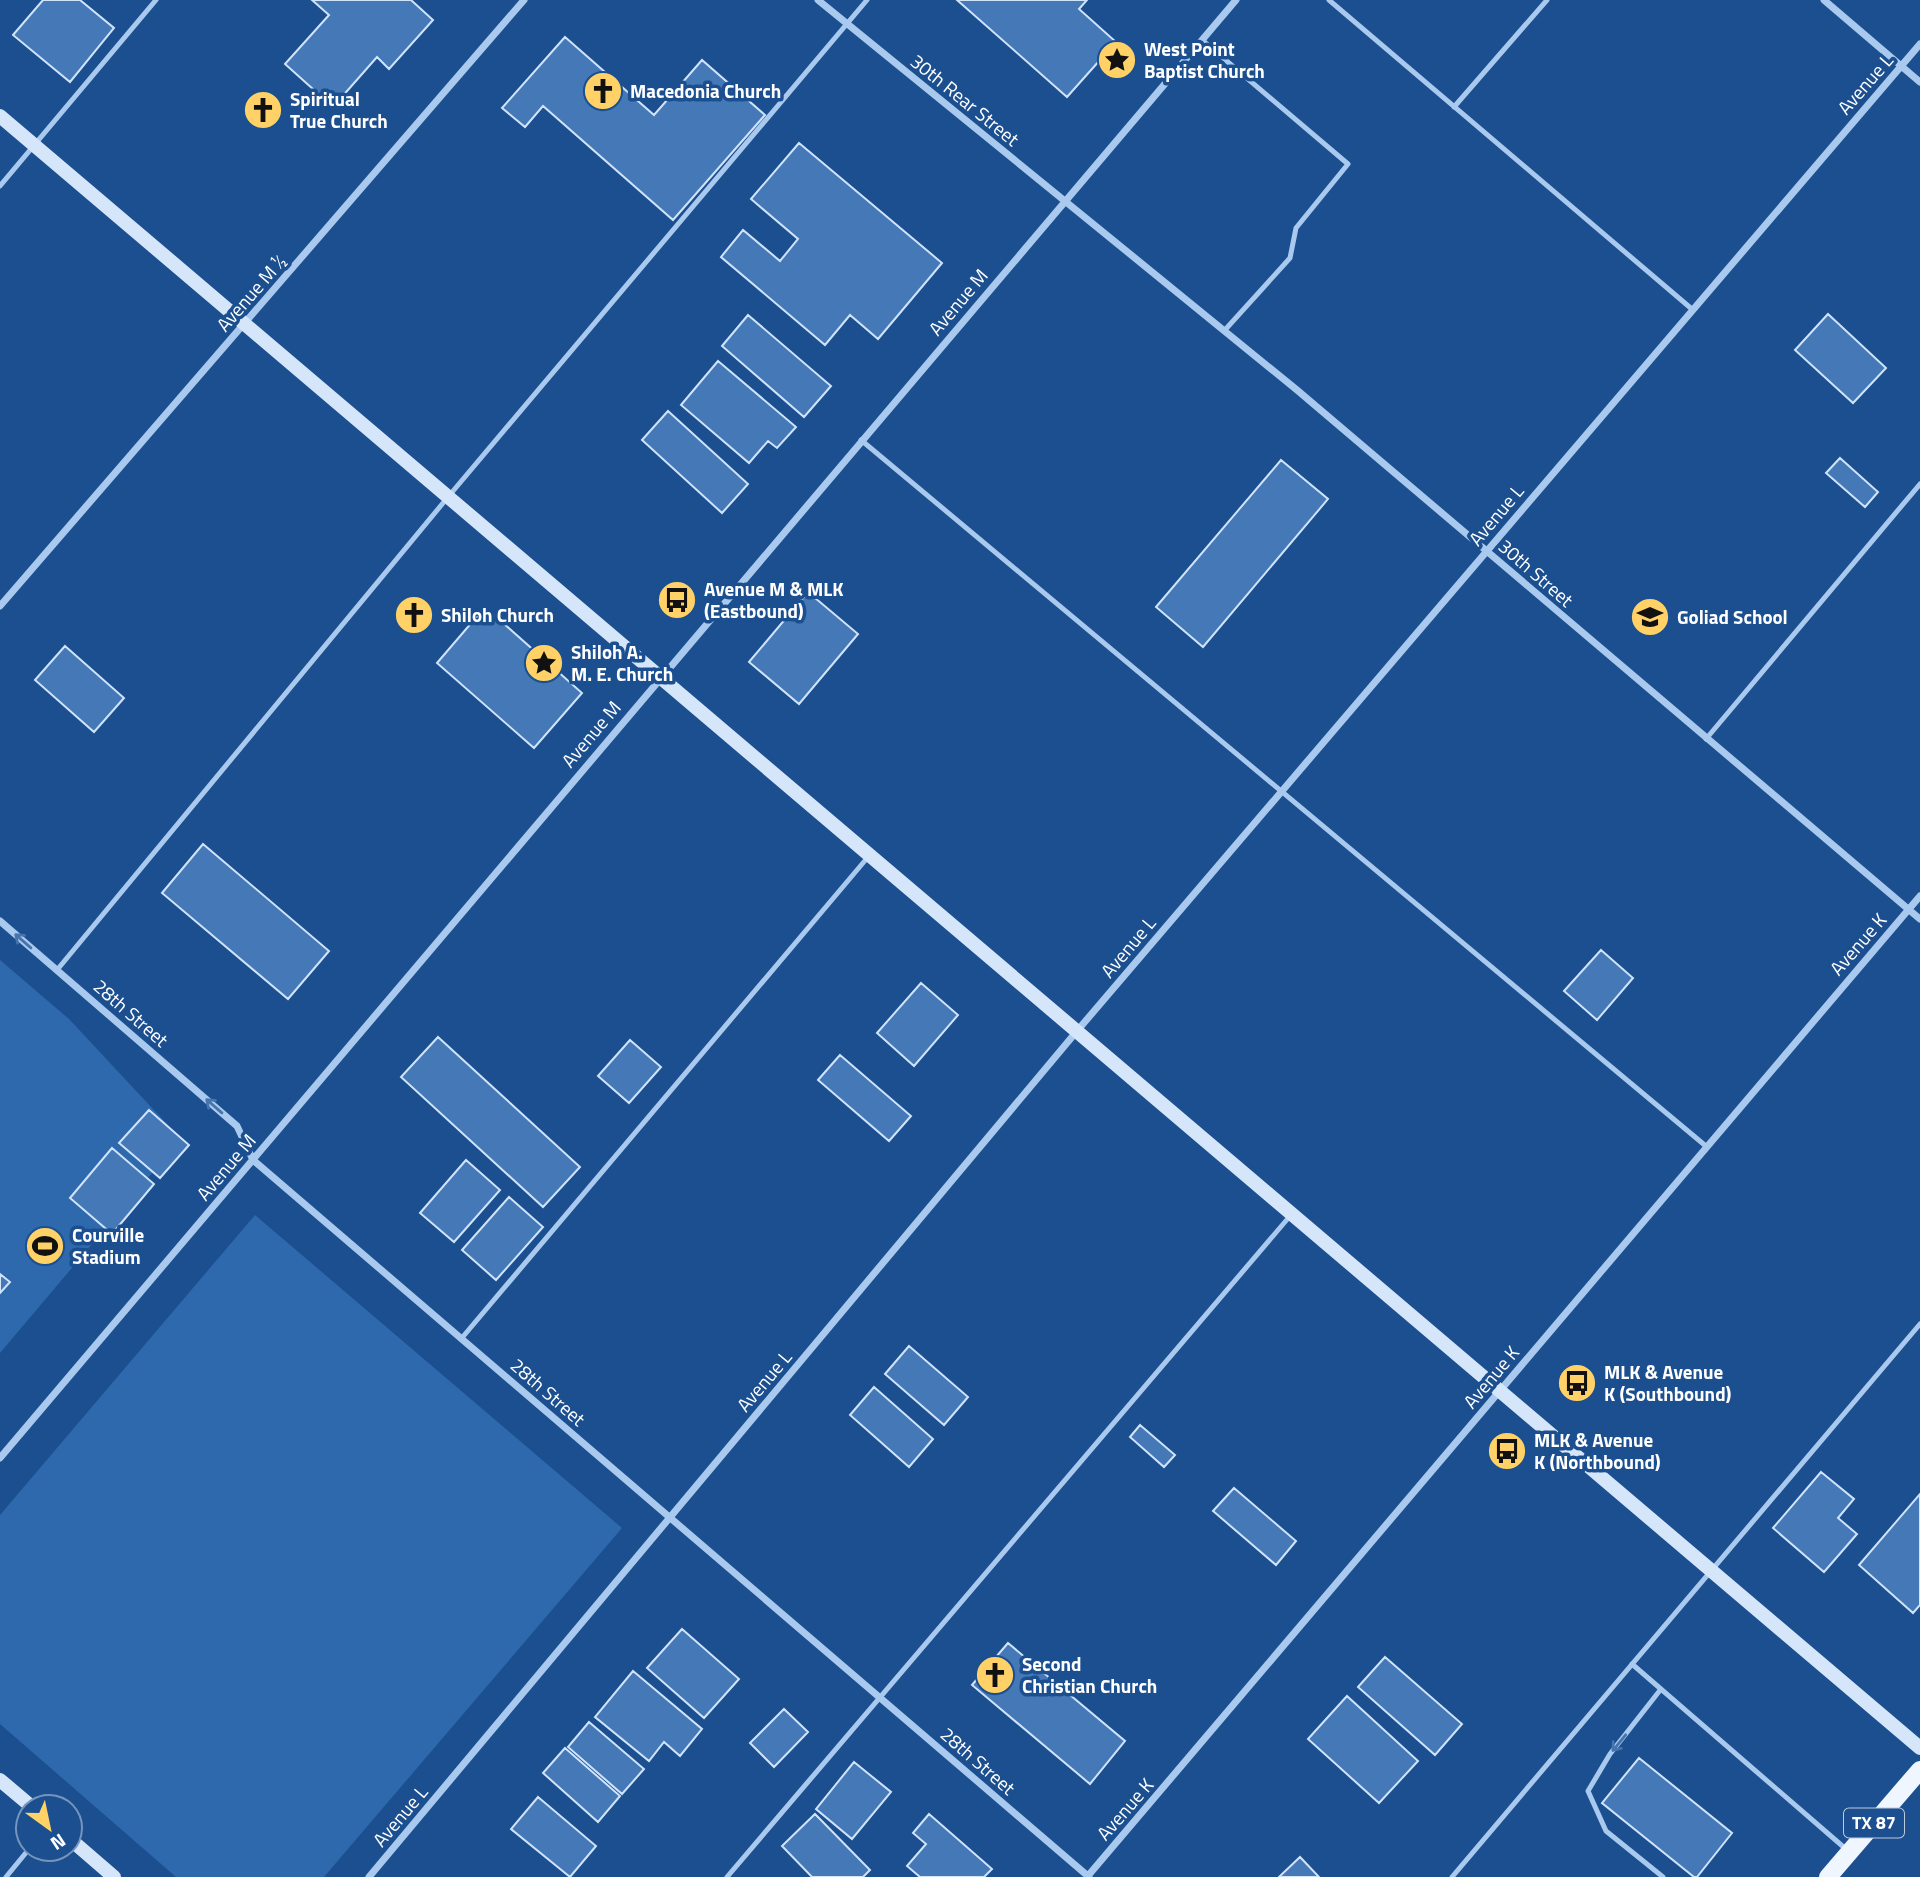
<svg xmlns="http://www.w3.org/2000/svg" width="1920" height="1877" viewBox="0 0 1920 1877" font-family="'Titillium Web',sans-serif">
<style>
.grass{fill:#2e69ad}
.building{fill:#4478b7;stroke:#cfe3fa;stroke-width:2}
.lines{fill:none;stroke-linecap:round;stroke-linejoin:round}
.lane{stroke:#a9c9ee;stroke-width:5}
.street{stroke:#a9c9ee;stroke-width:7}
.secondary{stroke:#d6e6fa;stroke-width:14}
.primary{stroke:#f0f6ff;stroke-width:18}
.oneway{stroke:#4674ac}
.labels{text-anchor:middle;stroke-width:7;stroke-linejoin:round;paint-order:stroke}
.shield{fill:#1b4f8f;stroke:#bbcadd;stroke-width:2}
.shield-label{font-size:18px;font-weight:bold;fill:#fff}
.poi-label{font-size:19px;font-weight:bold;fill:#fff;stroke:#1b4f8f;text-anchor:start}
.street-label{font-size:19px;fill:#fff;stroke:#1b4f8f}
</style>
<rect width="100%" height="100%" fill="#1b4f8f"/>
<!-- grass -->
<path class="grass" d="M0,960L69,1019L181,1139L0,1353Z
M255,1215L622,1528L324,1877H176L0,1724V1515Z"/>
<!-- building -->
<path class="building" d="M43,0H80L114,28L70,82L13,35Z
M312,0H411L433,20L389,69L377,57L333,107L285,64L329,15Z
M957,0H1087L1079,9L1116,42L1067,97Z
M565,37L654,115L702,60L765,115L673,220L543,106L525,127L502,108Z
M799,143L942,263L878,339L850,315L825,345L721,257L743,230L780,261L798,239L751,199Z
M1828,314L1886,368L1853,403L1795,350Z
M748,315L831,386L804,417L722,346Z
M718,361L796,427L777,448L768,441L749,463L681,405Z
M668,411L748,484L722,513L642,440Z
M1840,458L1878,492L1865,507L1826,473Z
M1281,460L1328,499L1203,647L1156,607Z
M808,592L858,634L799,704L749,662Z
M485,607L582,693L534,748L437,663Z
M65,646L124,698L94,732L35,680Z
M203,844L329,951L288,999L162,893Z
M1601,950L1633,978L1597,1020L1564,991Z
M921,983L958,1015L914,1066L877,1033Z
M438,1037L580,1167L543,1207L401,1077Z
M630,1040L661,1067L629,1103L598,1076Z
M840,1055L911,1116L889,1141L818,1080Z
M149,1110L189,1145L160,1178L119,1143Z
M112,1148L154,1184L112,1234L70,1198Z
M466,1160L500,1190L454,1242L420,1213Z
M509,1197L543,1227L496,1280L462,1250Z
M0,1274L10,1282L0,1293Z
M909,1346L968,1397L944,1425L885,1374Z
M874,1387L933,1439L909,1467L850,1415Z
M1140,1425L1175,1455L1164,1467L1130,1437Z
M1821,1472L1854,1499L1838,1518L1857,1534L1824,1572L1773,1528Z
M1234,1488L1296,1541L1276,1565L1213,1511Z
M1920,1494V1605L1913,1613L1859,1565Z
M682,1629L739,1679L704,1718L647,1668Z
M1008,1643L1125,1741L1090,1784L972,1685Z
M1385,1657L1462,1724L1435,1755L1358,1687Z
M633,1671L702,1729L680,1756L664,1742L649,1761L595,1717Z
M1347,1696L1418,1761L1379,1803L1308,1739Z
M784,1709L808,1732L774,1767L750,1743Z
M589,1722L644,1769L622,1794L568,1747Z
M565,1748L620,1796L598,1822L543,1773Z
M1639,1758L1732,1833L1697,1877H1694L1602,1803Z
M854,1762L891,1792L852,1839L816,1809Z
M538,1797L596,1846L570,1877L511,1829Z
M815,1814L870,1870L863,1877H812L782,1846Z
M929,1814L992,1869L984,1877H920L907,1866L926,1844L913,1833Z
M1300,1857L1319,1877H1279Z"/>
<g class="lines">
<!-- lane -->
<path class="lane" d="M1329,0L1693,310
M1202,40L1348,164L1296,228L1290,258L1224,331
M1454,107L1547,0
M0,186L156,0
M861,440L1707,1147
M1706,739L1920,484
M57,970L448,497L867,0
M461,1339L868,857
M1632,1664L1847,1850
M1661,1689L1610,1754L1588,1791L1606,1831L1663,1877
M6,1877L29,1849
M727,1877L1290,1216
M1452,1877L1920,1324"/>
<!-- street -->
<path class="street" d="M818,0L1297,390L1920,919
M1824,0L1920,82
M0,606L524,0
M0,921L237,1126L253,1160L1089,1877
M0,1458L1236,0
M369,1877L1077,1031L1920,44
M1087,1877L1920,896"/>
<!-- secondary -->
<path class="secondary" d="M0,116L1920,1748
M0,1780L32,1807
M70,1839L114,1877"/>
<!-- primary -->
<path class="primary" d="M1828,1877L1920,1770"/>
</g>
<!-- one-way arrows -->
<defs><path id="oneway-shaft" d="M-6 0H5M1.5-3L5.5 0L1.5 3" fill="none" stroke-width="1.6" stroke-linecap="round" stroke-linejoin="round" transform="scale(1.75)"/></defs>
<g class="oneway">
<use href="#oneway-shaft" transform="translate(23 941) rotate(-139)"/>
<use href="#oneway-shaft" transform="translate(214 1106) rotate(-139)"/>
<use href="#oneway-shaft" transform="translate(1619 1743) rotate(129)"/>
</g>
<!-- icons -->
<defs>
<g id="sight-disc" transform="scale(2.0125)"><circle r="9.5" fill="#ffd166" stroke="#1b4f8f"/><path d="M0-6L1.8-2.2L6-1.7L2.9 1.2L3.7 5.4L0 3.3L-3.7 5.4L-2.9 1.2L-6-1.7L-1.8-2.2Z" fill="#111"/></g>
<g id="church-disc" transform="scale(2.0125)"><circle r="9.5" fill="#ffd166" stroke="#1b4f8f"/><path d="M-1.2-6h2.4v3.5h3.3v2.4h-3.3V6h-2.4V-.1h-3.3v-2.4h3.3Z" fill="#111"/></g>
<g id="bus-disc" transform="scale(2.0125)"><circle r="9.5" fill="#ffd166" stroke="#1b4f8f"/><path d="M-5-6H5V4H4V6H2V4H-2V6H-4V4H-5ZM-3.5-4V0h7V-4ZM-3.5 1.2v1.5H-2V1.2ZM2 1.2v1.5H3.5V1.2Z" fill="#111"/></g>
<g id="school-disc" transform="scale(2.0125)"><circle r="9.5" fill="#ffd166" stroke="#1b4f8f"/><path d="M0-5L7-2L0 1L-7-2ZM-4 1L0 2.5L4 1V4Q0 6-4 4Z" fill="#111"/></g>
<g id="stadium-disc" transform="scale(2.0125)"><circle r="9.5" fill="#ffd166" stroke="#1b4f8f"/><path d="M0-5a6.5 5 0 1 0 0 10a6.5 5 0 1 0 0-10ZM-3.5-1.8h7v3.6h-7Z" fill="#111"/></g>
</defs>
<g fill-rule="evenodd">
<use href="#sight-disc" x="1117" y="60"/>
<use href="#church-disc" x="603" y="91"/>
<use href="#church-disc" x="263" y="110"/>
<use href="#bus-disc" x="677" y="600"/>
<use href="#church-disc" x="414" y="615"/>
<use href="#school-disc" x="1650" y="617"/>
<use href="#sight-disc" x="544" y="663"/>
<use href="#stadium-disc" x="45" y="1246"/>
<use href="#bus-disc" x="1577" y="1383"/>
<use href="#bus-disc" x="1507" y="1451"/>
<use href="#church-disc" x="995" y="1675"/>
</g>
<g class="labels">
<!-- shield labels -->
<rect class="shield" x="1844" y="1808.5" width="60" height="29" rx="5"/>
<g class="shield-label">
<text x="1874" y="1829">TX 87</text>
</g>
<!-- poi labels -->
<g class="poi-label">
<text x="1144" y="56">West Point<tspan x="1144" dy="22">Baptist Church</tspan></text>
<text x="630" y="98">Macedonia Church</text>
<text x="290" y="106">Spiritual<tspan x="290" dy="22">True Church</tspan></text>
<text x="704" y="596">Avenue M &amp; MLK<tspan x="704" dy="22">(Eastbound)</tspan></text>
<text x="441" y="622">Shiloh Church</text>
<text x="1677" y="624">Goliad School</text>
<text x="571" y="659">Shiloh A.<tspan x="571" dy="22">M. E. Church</tspan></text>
<text x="72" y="1242">Courville<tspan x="72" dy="22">Stadium</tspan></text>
<text x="1604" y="1379">MLK &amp; Avenue<tspan x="1604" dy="22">K (Southbound)</tspan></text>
<text x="1534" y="1447">MLK &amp; Avenue<tspan x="1534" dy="22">K (Northbound)</tspan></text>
<text x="1022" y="1671">Second<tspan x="1022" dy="22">Christian Church</tspan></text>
</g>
<!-- street labels -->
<g class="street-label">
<text transform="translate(1865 84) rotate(-49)" y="7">Avenue L</text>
<text transform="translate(965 100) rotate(39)" y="7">30th Rear Street</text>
<text transform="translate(251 293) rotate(-49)" y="7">Avenue M ½</text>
<text transform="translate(958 302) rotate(-50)" y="7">Avenue M</text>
<text transform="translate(1496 515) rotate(-50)" y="7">Avenue L</text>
<text transform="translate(1536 573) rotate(41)" y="7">30th Street</text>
<text transform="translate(591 734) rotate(-50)" y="7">Avenue M</text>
<text transform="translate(1858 944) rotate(-49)" y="7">Avenue K</text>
<text transform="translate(1128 947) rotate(-50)" y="7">Avenue L</text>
<text transform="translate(131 1013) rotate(41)" y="7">28th Street</text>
<text transform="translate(226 1167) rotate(-50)" y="7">Avenue M</text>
<text transform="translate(1491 1377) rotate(-50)" y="7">Avenue K</text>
<text transform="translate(764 1381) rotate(-50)" y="7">Avenue L</text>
<text transform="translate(548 1392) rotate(41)" y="7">28th Street</text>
<text transform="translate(978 1761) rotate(41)" y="7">28th Street</text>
<text transform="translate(1125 1809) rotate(-49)" y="7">Avenue K</text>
<text transform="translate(400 1816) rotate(-50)" y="7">Avenue L</text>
</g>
</g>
<!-- north arrow -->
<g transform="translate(49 1828) rotate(147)"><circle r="33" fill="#1b4f8f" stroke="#7695bc" stroke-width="2"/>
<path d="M0-5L12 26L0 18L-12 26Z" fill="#ffd166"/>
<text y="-10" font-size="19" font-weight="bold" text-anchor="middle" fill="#ffffff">N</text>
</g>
</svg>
